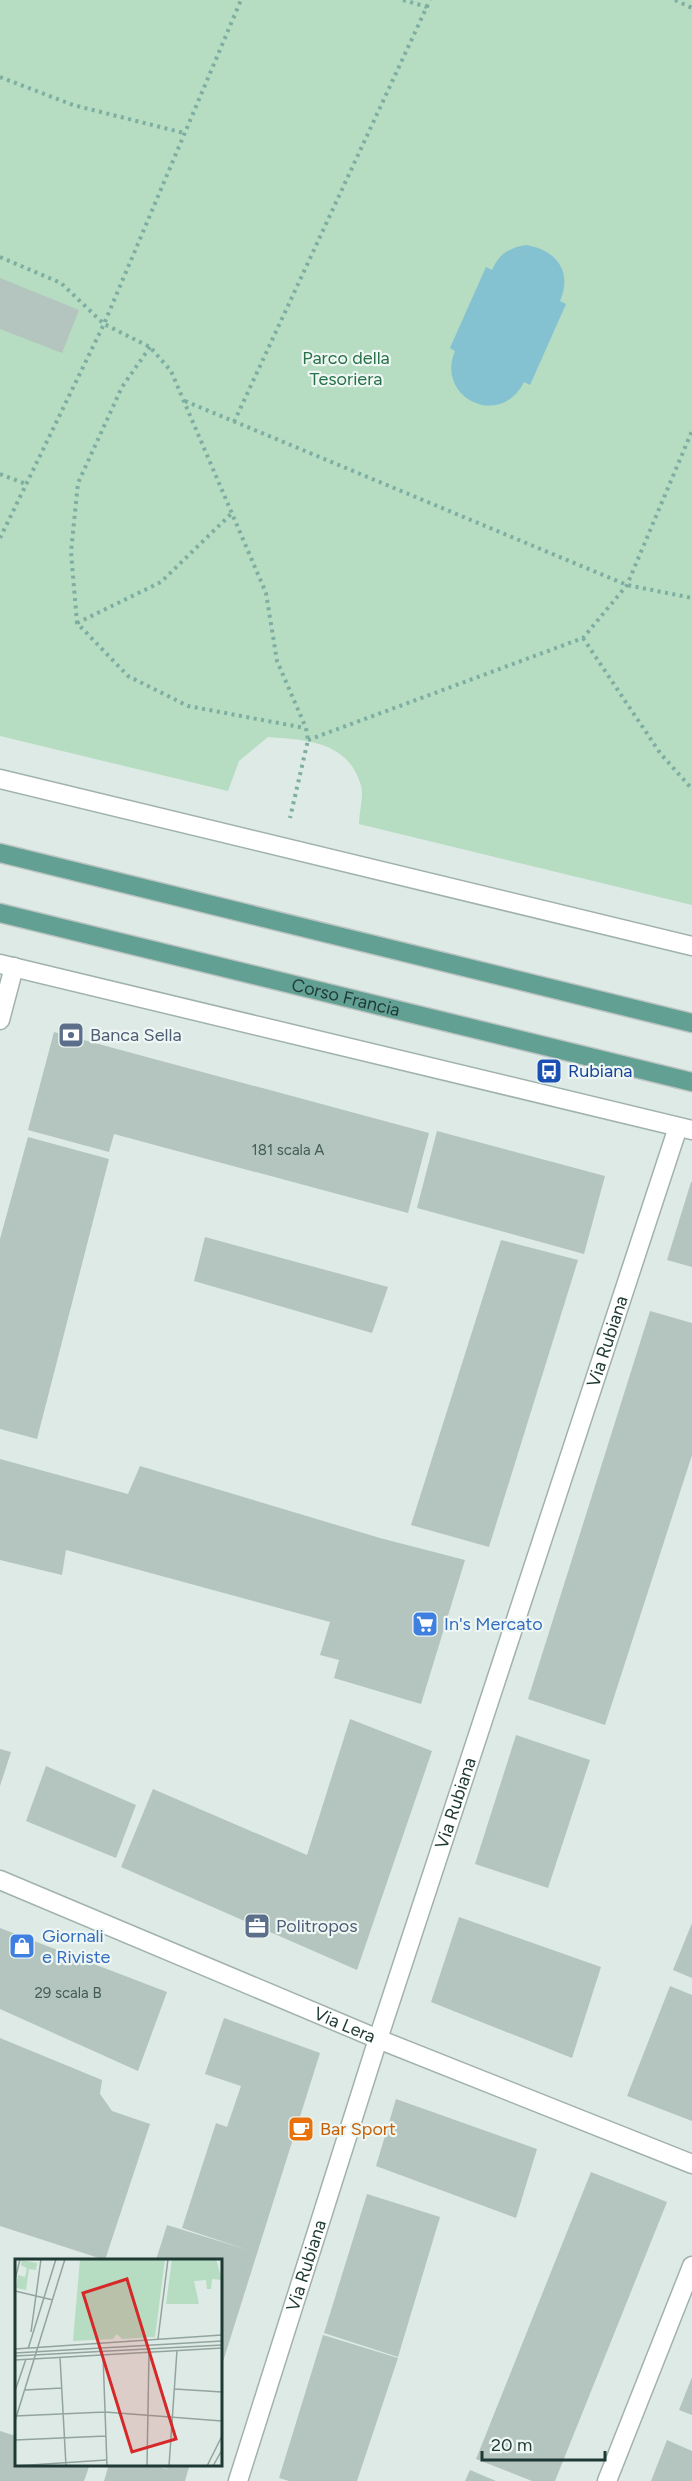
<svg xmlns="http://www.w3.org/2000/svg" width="692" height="2481" viewBox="0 0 692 2481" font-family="Figtree,sans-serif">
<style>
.green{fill:#b6dcc2}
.water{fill:#84c1d1}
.building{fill:#b3c5be}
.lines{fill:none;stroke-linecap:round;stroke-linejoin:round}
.minor-casing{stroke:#a1b2ac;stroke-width:21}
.major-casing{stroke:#bcc4c2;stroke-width:21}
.path{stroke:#7eaea2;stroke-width:4;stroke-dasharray:3 4.5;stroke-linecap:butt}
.minor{stroke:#fff;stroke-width:18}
.major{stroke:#62a094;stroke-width:18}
.labels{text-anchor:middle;stroke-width:4.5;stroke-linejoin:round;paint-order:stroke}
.number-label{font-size:15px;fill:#445d56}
.park-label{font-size:18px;fill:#297149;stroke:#eef7f3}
.street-label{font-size:18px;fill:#1f3a34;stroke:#eef7f3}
.service-label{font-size:18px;fill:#4e5e75;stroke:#eef7f3;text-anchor:start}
.transit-label{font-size:18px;fill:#164399;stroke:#eef7f3;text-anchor:start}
.shop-label{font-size:18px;fill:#366cbe;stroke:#eef7f3;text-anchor:start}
.food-label{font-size:18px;fill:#c56008;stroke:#eef7f3;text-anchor:start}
.inset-road{fill:none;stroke:#92a49e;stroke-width:1.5}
.view{fill:#d62828;fill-opacity:0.15;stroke:#d62828;stroke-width:3}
.inset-edge{fill:none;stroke:#1f3a34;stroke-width:3}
</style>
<rect width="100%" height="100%" fill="#deeae5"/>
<!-- green -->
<path class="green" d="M0,0H692V905L359,824C359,813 364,796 361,786C349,741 306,740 268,737L239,761L228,791L0,736Z"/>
<!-- water -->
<path class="water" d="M526,245C556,250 573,271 560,301L566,304L530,385L524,382C500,430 435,397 455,351L450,348L486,267L492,270C499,254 509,248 526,245Z"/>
<!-- building -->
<path class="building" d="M0,278L79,310L62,353L0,329Z
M54,1032L429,1133L408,1213L114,1134L109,1152L28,1130Z
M437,1131L605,1176L584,1254L417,1208Z
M28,1137L109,1159L37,1439L0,1429V1239Z
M691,1182H692V1267L667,1260Z
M205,1237L388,1287L372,1333L194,1281Z
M501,1240L578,1260L489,1547L411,1525Z
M650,1311L692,1323V1455L605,1725L528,1699Z
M0,1459L128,1494L140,1466L380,1538L465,1560L421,1704L334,1678L339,1660L320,1655L330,1622L66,1550L62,1575L0,1560Z
M350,1719L432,1751L357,1970L121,1867L153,1789L307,1855Z
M516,1735L590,1760L548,1888L475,1864Z
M0,1749L11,1752L0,1786Z
M46,1766L136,1805L116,1858L26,1821Z
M459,1917L601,1967L572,2058L431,2002Z
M692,1923V1978L673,1970Z
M0,1928L167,1992L138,2071L0,2009Z
M670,1986L692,1995V2121L627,2096Z
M224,2018L320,2053L221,2368L220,2260H156L167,2225L248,2250L182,2228L216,2123L227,2127L241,2086L205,2074Z
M0,2038L102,2080L100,2094L112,2111L150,2124L105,2260L0,2226Z
M396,2099L537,2149L516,2218L376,2166Z
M591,2172L667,2202L555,2481H532L476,2459Z
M367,2194L440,2217L398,2357L324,2333Z
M323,2335L398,2358L357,2481H289L279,2478Z
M692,2377V2415L679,2410Z
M0,2431L16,2436V2464H90L84,2481H0Z
M667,2440L692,2451V2481H651Z
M109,2464H153L169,2470L158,2464H190L185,2481H104Z
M470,2470L496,2481H465Z"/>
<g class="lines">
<!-- minor casing -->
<g class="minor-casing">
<g id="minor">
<path d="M0,779L692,946"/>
<path d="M0,964L692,1130"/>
<path d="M0,1020L14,967"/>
<path id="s1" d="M0,1880L378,2039L692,2164"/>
<path id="s2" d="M238,2481L378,2039L678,1127"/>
<path d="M607,2481L692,2266"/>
</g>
</g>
<!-- major casing -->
<g class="major-casing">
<g id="major">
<path d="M0,853L692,1023"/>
<path id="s3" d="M0,913L692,1082"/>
</g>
</g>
<!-- path -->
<path class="path" d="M403,0L427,7
M675,0L692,8
M0,77L73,105L184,133
M0,257L61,283L104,324L150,347L171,371L266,593L277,661L306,728L308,740L290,818
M150,347L122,387L78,483L71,552L77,623L128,676L188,706L305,728
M185,401L627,585L692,598
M234,422L430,0
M0,474L26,484
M0,538L104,324L241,0
M77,623L161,582L232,513
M583,638L660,753L692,789
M308,740L583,638L627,585L692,431"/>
<!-- minor -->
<use href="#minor" class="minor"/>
<!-- major -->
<use href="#major" class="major"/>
</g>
<!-- icons -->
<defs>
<g id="bank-square" transform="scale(1.35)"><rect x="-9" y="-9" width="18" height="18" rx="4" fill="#5c6f8a" stroke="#eef7f3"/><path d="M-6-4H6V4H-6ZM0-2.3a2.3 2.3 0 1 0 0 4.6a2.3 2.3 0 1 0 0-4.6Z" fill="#fff"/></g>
<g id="bus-square" transform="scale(1.35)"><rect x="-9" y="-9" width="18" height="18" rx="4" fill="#1a4fb4" stroke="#eef7f3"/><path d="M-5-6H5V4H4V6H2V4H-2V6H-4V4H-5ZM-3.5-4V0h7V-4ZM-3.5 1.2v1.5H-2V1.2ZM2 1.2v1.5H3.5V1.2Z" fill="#fff"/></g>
<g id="supermarket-square" transform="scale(1.35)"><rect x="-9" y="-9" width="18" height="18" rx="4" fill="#3f7fe0" stroke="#eef7f3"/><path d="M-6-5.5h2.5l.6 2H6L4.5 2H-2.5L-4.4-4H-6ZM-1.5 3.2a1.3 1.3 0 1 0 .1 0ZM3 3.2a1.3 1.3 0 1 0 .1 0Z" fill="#fff"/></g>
<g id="office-square" transform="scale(1.35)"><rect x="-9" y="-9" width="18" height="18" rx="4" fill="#5c6f8a" stroke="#eef7f3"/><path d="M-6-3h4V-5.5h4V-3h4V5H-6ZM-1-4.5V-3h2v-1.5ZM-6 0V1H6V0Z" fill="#fff"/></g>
<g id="shop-square" transform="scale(1.35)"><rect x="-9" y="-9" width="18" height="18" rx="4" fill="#3f7fe0" stroke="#eef7f3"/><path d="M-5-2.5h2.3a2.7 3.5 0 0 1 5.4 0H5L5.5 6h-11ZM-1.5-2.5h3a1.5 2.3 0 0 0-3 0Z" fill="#fff"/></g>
<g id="cafe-square" transform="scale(1.35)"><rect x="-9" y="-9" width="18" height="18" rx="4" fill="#e8710a" stroke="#eef7f3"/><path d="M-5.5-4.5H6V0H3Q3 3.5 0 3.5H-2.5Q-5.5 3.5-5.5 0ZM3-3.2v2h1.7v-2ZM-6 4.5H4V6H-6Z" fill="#fff"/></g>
</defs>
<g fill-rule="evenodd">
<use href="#bank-square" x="71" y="1035"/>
<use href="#bus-square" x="549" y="1071"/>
<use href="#supermarket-square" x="425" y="1624"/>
<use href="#office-square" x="257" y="1926"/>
<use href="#shop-square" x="22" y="1946"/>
<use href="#cafe-square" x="301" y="2129"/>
</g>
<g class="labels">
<!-- number labels -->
<g class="number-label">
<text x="288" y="1155">181 scala A</text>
<text x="68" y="1998">29 scala B</text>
</g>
<!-- park labels -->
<g class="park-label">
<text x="346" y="364">Parco della<tspan x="346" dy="21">Tesoriera</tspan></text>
</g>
<!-- street labels -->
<g class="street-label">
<text dy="6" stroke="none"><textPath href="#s3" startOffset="356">Corso Francia</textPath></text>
<text dy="6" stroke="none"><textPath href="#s2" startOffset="1198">Via Rubiana</textPath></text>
<text dy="6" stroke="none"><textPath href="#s2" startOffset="712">Via Rubiana</textPath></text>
<text dy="6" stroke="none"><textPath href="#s1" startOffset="374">Via Lera</textPath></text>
<text dy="6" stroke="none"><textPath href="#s2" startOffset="226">Via Rubiana</textPath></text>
</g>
<!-- service labels -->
<g class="service-label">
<text x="90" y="1041">Banca Sella</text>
<text x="276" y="1932">Politropos</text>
</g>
<!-- transit labels -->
<g class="transit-label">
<text x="568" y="1077">Rubiana</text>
</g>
<!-- shop labels -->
<g class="shop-label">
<text x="444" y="1630">In's Mercato</text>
<text x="42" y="1942">Giornali<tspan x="42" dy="21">e Riviste</tspan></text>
</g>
<!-- food labels -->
<g class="food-label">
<text x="320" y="2135">Bar Sport</text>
</g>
</g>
<!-- overview -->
<g transform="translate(15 2259)">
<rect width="207" height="207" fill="#deeae5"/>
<path d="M65,0H150L140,78L107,80L102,75L98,80L58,82ZM157,0H201L207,21L197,20L196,30H192L191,21L179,22L184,45H151ZM7,1L22,4L21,11L14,10L11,31L1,29L3,16L10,18L12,9L6,6Z" fill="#b6dcc2"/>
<path class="inset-road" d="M0,21L5,0M0,32L38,41M16,73L26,0M143,80L153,0M0,90L207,76M13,90L41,0M0,94L207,82M88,96L92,207M0,97L207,86M45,98L51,207M0,101L207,89M160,130L207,133M10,131L47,129M0,132L11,100M0,157L90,153L207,162M0,162L50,0M0,181L91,177M0,207L91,201M132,207L134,93M154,207L162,91M192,207L207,177M198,207L207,191"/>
<path class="view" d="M112,20L161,180L117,193L68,34Z"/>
<rect width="207" height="207" class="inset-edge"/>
</g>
<!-- scale -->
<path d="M482 2451v9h123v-9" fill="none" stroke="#1f3a34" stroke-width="3"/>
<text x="491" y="2451" font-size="18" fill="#1f3a34" stroke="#eef7f3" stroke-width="4.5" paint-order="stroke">20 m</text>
</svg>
